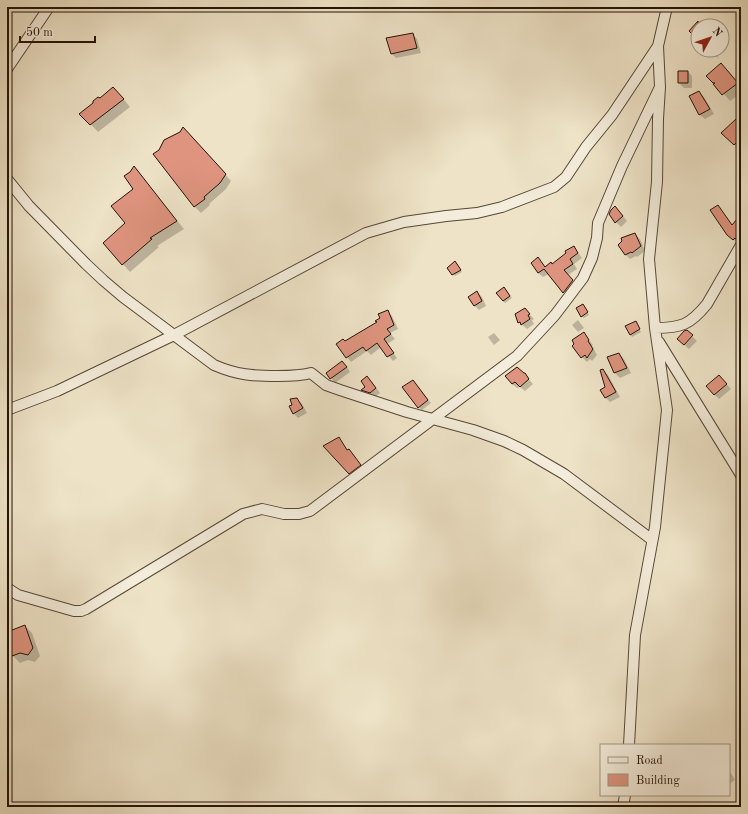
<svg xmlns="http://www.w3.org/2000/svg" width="748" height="814" viewBox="0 0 748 814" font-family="'Old Standard TT',serif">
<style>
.shadow{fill:#0003}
.building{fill:#df947f;stroke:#231307}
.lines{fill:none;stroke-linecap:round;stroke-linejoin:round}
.minor-casing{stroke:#564737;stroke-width:12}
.minor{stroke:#f4eddb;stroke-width:10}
</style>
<rect width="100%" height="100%" fill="#eee3c7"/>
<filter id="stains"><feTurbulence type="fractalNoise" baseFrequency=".005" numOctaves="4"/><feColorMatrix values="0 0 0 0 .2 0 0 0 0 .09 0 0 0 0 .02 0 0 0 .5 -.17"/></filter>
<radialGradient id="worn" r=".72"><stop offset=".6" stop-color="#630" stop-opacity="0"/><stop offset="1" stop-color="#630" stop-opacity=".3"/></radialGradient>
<!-- shadow -->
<path class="shadow" d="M34,7H42L38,11Z
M435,7H449L440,12Z
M693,7H701L702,9L695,11Z
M700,21L705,26H698V38L690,31Z
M413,34L417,39L421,53L396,58L391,53Z
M709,50H722V52L717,55L719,59L716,56H715Z
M679,72H688L692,76V88H684L679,83Z
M728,72L741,87V93L730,101L708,76Z
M699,92L704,97L714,114L705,119L700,115L690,96Z
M121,96L130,107L98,132L81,114Z
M736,121L741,126V147L740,149L727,138Z
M190,135L231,181L226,189L209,204L210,205L201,213L195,207L155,154Z
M134,168L184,229L157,246L159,247L130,272L104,243L126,223L134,189Z
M718,206L732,225L741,218V243L738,244L728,234Z
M620,212L627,221L621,227L616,222Z
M630,234H635L640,239L645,251L637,257L636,256L630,259L625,254L622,238Z
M574,247L582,258L574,264L577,269L568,275L577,286L569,297L549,274L543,277L538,273V258L546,268L552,265Z
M457,264L462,272L455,276L453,274Z
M506,290L512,298L505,303L503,301Z
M477,292L482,297L486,306L479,310L475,306L470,297Z
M585,307L589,315L584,318L581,316Z
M525,309L534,319L532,320L534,324L527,329L519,322Z
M388,312L392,316L398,329L390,333L395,339L387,344L397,358L393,361L381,347L371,355L367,351L351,362L347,357L345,342L378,323Z
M578,320L584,328L578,332L572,325Z
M636,323L641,332L632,337L630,334Z
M687,331L697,341L689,349L678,339Z
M494,333L500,340L494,345L488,337Z
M584,333L593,345L592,346L597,355L592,361L590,359L587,362L582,357Z
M619,354L624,359L631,373L620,378L615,373L609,358Z
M347,367L350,372L335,383L327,373Z
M603,370L608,375L620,397L610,402L606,398V388Z
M524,374L533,384L525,391L520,387L517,388L512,384Z
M724,381L731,389L719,399L714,394Z
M372,382L380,393L375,397L367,395L363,390Z
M416,385L431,403L422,410L419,407Z
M297,399L302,404L307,413L298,418L294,414Z
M339,438L348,451L352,453L363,468L352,476L324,446Z
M25,626L32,633L40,656L35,662L28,660L20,663L13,656L7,642L12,641Z
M729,770L735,780L729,784Z"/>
<!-- building -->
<path class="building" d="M698,21V40L689,31Z
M413,33L417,48L391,54L386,38Z
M721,63L738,83L722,95L713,84L715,83H713L706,76Z
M678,71H688V83H678Z
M113,87L124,99L90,125L79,114L93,103V101L98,97L100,98Z
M699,91L710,109L699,115L689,96Z
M736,119L741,126V138L734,145L721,133Z
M183,127L226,174L220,183L204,197L205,199L194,207L153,154L159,150L164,140L180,132Z
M134,166L177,221L150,238L152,239L122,265L103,243L125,223L111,206L133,189L124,176L130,172Z
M718,205L732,225L737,219L741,224V236L737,240L735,238L733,240L727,235L710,210Z
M615,206L623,216L615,223L609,214L611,210Z
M635,233L641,246L632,253L631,252L625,255L618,245L622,241L621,238Z
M574,246L578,253L570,259L573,264L564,270L573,280L563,293L544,269L538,273L531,263L538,257L545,267L551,262L552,264L566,253L565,251Z
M455,261L461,270L452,275L447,268Z
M504,287L510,296L503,301L496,293Z
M477,291L482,301L474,306L468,297Z
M583,304L588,312L581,317L576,308Z
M525,308L530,314L528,315L530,319L521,325L520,322L518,323L515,314Z
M388,310L394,325L387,329L391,334L384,339L394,353L387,357L377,343L366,351L363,347L346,358L336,344L343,339L345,341L377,322L375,321L380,318L378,314Z
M636,321L640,329L630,335L625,326Z
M687,330L693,335L684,345L677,339L684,331Z
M584,332L589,340L588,341L593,349L587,358L585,355L581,358L572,346L574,344L572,340Z
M619,353L627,368L614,373L607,357Z
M342,361L347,367L330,379L326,373Z
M517,367L524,373H525L529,379L520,387L515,382L512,384L505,376Z
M603,369L616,392L605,398L600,390L605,387L600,370Z
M719,375L727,384L714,395L706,386Z
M367,376L376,388L370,393L361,390L365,387L361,381Z
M413,380L428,400L418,408L402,387Z
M297,398L303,408L293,414L289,406L292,405L290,399Z
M339,437L347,450L349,449L361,465L349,474L323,446Z
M25,625L33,648L28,655L20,653L12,656L7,644V641L10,640L7,632Z"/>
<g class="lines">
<!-- minor casing -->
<g class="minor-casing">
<path id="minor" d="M7,69L49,7
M7,179L29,206L86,264L103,280L123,297L214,365C237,375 253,376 277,376C289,376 300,376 311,373L326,385L340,390L407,412L473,430L504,441L523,450L564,474L651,539L652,542
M655,328C681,328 690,325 707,304L741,245
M659,342L741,475
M7,410L57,391L174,335L366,233L404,222L446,216L477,213L502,207L554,187L566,177L586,147L612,115L658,46
M7,588L18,595L74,611H81L86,609L243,514L262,509L284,514H299L310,511L517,356L555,315L583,278L592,258L597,238L598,223L622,166L660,87
M629,745L635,635L655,527L667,410L655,328L649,259L657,182L658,119L660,87L658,46L667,7
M623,807L625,795"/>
</g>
<!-- minor -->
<use href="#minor" class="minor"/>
</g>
<!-- margin -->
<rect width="748" height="814" fill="none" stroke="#eee3c7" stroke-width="24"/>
<rect x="8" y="8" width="732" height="798" fill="none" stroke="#231307" stroke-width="2"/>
<rect x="12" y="12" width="724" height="790" fill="none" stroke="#231307"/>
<!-- legend -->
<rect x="600" y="744" width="130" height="52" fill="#f4eddb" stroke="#a09686"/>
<rect x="608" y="757" width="20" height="6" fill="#f4eddb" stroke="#a09686"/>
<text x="636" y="764" font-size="12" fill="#231307">Road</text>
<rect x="608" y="774" width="20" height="12" fill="#df947f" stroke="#a09686"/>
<text x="636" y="784" font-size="12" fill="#231307">Building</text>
<!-- north arrow -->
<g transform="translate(710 38) rotate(50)"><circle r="19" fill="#f4eddb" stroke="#a09686"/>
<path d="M0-3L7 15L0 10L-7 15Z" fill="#8f2418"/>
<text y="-6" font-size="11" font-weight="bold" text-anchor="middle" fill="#231307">N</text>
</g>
<!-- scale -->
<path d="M20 36v6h75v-6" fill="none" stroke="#231307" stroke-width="2"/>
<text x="26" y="36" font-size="12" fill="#231307" stroke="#f4eddb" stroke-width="3" paint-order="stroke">50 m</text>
<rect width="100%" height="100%" filter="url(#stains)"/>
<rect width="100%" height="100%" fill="url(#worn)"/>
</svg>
